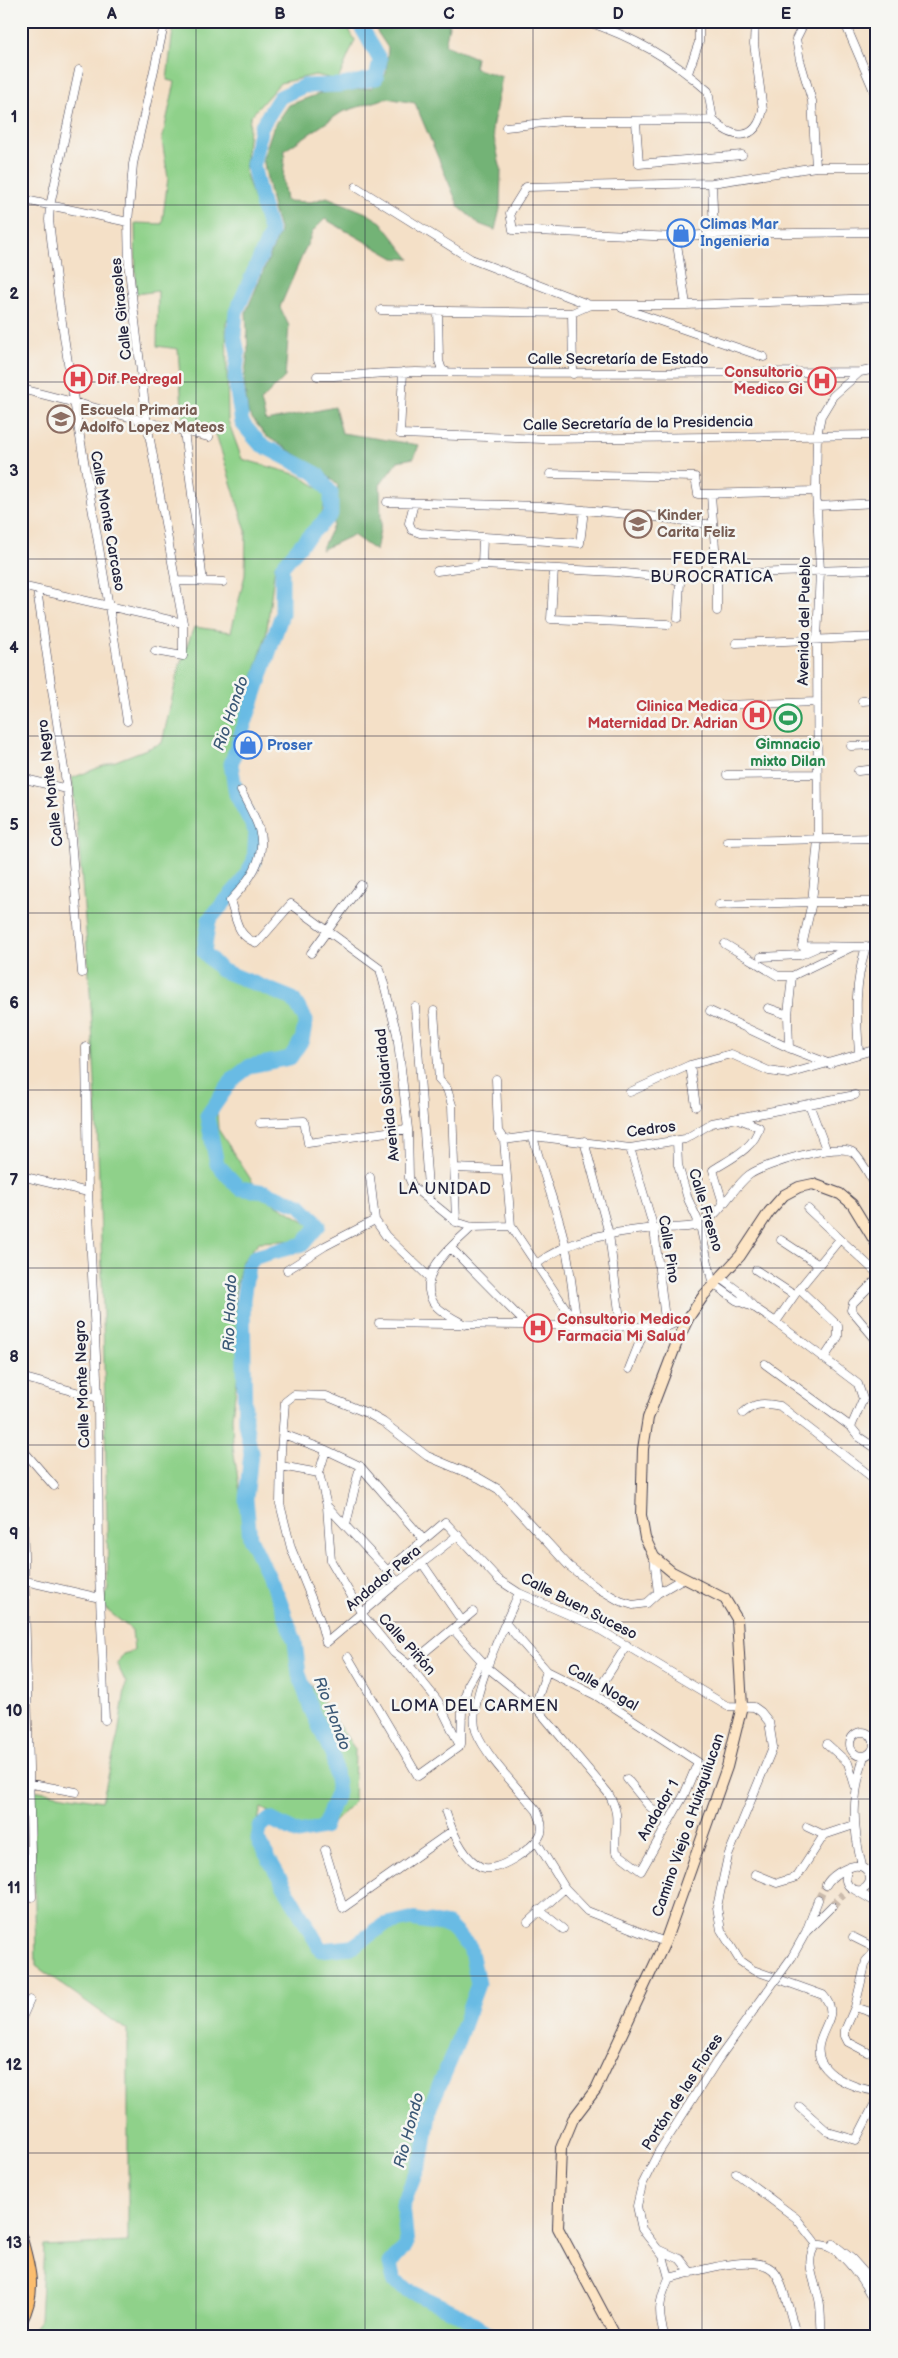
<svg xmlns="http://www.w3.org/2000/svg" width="898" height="2358" viewBox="0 0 898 2358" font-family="'Balsamiq Sans',sans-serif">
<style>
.green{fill:#8fd18a;stroke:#587a62}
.forest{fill:#73b376;stroke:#4a6a58}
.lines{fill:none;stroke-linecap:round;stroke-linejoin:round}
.river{stroke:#69bbe4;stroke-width:15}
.minor-tunnel{stroke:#cabaab;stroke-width:8;stroke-dasharray:8 4;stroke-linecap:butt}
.minor-casing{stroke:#423e50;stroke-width:9}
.secondary-casing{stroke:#423e50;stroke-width:12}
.primary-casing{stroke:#423e50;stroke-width:13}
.minor{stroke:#fff;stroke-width:8}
.secondary{stroke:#fde5c5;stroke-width:10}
.primary{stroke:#fbbd6e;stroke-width:11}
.minor-bridge-casing{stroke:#423e50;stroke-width:9;stroke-linecap:butt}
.minor-bridge{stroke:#fff;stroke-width:8}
.grid{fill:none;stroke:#22223b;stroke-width:1;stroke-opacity:0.55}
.labels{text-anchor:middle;stroke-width:5;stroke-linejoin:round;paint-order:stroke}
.shop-label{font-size:15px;font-weight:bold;fill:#366cbe;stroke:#f6f6f2;text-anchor:start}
.street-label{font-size:15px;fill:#22223b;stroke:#f6f6f2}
.health-label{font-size:15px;font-weight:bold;fill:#be3a42;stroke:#f6f6f2;text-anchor:end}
.education-label{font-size:15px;font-weight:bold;fill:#785e54;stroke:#f6f6f2;text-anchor:start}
.leisure-label{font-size:15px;font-weight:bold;fill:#27864d;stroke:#f6f6f2}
.neighbourhood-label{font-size:16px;letter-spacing:1px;fill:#22223b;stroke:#f6f6f2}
.water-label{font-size:16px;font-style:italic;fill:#3b5876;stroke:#f6f6f2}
.neatline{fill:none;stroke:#22223b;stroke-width:2}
.grid-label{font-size:16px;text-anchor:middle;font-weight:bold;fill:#22223b}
</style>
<rect width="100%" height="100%" fill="#f6f6f2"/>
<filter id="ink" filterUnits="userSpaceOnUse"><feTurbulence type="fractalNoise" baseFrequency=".02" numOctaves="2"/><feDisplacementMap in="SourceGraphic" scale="10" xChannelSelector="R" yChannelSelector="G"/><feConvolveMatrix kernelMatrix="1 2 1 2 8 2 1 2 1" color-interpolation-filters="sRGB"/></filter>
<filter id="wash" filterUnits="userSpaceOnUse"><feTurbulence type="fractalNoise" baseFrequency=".0096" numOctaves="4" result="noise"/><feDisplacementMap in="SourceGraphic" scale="20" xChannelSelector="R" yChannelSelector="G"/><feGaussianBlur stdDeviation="1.12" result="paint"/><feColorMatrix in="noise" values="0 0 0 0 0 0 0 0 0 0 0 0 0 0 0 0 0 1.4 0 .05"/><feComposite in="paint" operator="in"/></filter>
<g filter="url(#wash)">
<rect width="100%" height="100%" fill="#f4e0c7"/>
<!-- green -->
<path class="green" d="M174,21H344L355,40L338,80L315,75L280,83L250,117L245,171L265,234L226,323L228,421L242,459L298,475L327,493L321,517L275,565L266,636L226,763L231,795L251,833L249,860L237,881L204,918L199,953L219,974L290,1002L301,1021L297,1038L287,1054L248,1061L228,1077L216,1093L218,1129L261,1195L312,1226L299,1240L259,1242L242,1261L234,1296L241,1351L232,1417L233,1447L241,1499L251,1551L262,1572L306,1678L355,1749L354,1802L332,1824L299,1828L261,1808L253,1840L318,1955L354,1952L386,1930L410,1924L445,1929L466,1950L473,1983L449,2052L425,2106L418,2152L398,2204L402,2243L385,2263L390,2283C421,2304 455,2317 486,2337H26L40,2319L44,2246L128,2242V2031L36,1966L33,1790L102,1801L118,1735L126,1683L117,1664L123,1654L134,1651L132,1630L102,1606L108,1589V1578C103,1311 101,1044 72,778L162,743L179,667L194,627L231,632L245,575L246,531L216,434L183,422L178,349L157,346L158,291L136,294L135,223L162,224L168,178L162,140L175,82L167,80Z"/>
<!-- forest -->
<path class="forest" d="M370,21H450L445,45L476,58L474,68L502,77L492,128L501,170L500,209L495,230L479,224L459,207L415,103L387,98L342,112L285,150L283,180L286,201L311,202L327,197L366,213L381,222L410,259L394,258L325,219L313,231L280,307L289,326L285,377L261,401L266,421L335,407L342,433L419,445L414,458L398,461L380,485L381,524L376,551L353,535L321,550L333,526L338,486L324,472L266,436L248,413L244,381L248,351L246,312L280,232L273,209L263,158L273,128L289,105L321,93L371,88L386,74L388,48Z"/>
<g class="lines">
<!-- river -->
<path class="river" d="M358,21L380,60L376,78L342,85L304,86L280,97L261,127L253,165L262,204L271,233L236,312L234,334L238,354L235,378L242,423L260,444L317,474L331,493V514L305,540L282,567V614L231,764L236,794L256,832L254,861L241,883L209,920L204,952L221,970L293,999L306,1020L302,1040L290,1058L250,1066L232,1080L207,1116L217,1164L239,1188L265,1192L300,1205L319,1225L303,1244L255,1257L248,1266L243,1300L245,1422L251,1453L246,1499L250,1538L278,1596L295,1642L299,1674L311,1709L333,1756L338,1792L323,1828L298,1833L270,1819L260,1827L258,1840L321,1950L352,1947L384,1925L410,1919L448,1925L470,1947L478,1984L453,2054L430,2107L423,2154L403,2205L407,2245L390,2264L394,2281L409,2291L459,2314L495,2337"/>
</g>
</g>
<g filter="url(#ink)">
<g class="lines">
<!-- minor-tunnel -->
<path class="minor-tunnel" d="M818,1900L826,1885
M832,1906L843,1894"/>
<!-- minor casing -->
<g class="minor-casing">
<path id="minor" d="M586,21C635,38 669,57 708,91L713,120C733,140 756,142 763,110L754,44L755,21
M805,21L796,39L800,60L812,101L816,167
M844,21L877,98
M79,70L50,206L49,220C67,388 103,554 127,721
M688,73L699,42V21
M636,122L639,164L742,155
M506,127L562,121L713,120
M877,167H816L712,183L526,187L510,213L513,230L676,237L714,234L877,232
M712,183L714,234
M356,187L471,259L590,305H686L877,298
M21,199L128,222
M676,237L686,305
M622,308L764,357
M381,310L572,313L590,305
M438,311L439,361L442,370L447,372
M572,313L573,374
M403,372L400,434L543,439L877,435
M860,372L833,396L821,416L817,435L816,491L820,571L817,640L818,840L812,902L802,946L877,947
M317,376C350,377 383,372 416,372C564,374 712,372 860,372L877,369
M21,389C84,404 146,423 209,437
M184,431L203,582
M550,474L695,477L698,494L816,491
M711,495L717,574V611
M387,502L540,506L649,516L713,525
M414,503L409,523L412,530L420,533L580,543L584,510
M817,506L877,503
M482,565L483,537
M554,569L551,619L668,624
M437,571L482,565L616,572L672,578L680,582L678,618
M717,574L877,569
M175,581L223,582
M21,586L183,623
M37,590L67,789L82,973
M736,643L877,637
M155,651L183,656V623L147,423L129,270L128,222L133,164L165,21
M862,701L877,700
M722,705L817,702
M851,746L877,745
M858,771L877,769
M727,775L817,774
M21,778L67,789
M241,791C247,803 255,816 259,829C268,858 248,882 230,901C237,919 236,936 257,943L291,904L380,969L397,1034L408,1129L409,1178L413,1187L456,1222L472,1227L511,1226
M727,841L877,838
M719,905L812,902H877
M725,944L778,976H792L852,947
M311,953L361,885
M761,957L800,955L816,948
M415,1007L429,1201
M768,1008L788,1015
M434,1011L439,1080L447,1089L452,1105L456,1222
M710,1011L789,1048L830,1064
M86,1047L88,1192L98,1398L99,1573L105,1720
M789,1048L788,1015L792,976
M859,1053C856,1010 854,988 866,946
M690,1065L696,1106
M496,1079L498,1131L504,1140L511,1226L578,1327
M630,1092L690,1065L731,1054L769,1071L789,1074L877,1049
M809,1104L826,1149
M260,1123L304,1121L308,1143L408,1129
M533,1136C542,1173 557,1207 565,1244C571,1271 573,1298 577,1325
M504,1140L533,1136L630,1148L685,1139L712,1123L855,1095
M584,1141L609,1234L621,1327
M677,1141L678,1165L688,1199L700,1225L713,1286
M630,1148L654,1229L666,1327
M454,1168L506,1170
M21,1176L88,1192
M370,1177L375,1220L386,1236L430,1278
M723,1203L713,1170C730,1159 755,1148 759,1127L737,1118
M808,1209L840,1239
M781,1240L819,1265
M451,1248L528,1326
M535,1265C571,1237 613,1232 657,1228C670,1227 686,1229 698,1225C717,1220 733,1187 749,1175C764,1164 839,1141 854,1153C863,1162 870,1177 877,1188
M287,1270L325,1246L375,1220
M756,1270L794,1295
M721,1278L741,1293L755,1308
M877,1279L853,1303L851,1310L877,1341
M715,1285L736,1300L755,1308L776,1322L858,1384L863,1399L851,1427L859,1437L877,1449
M776,1322L796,1293
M379,1323L666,1327L689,1317
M465,1325C455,1319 439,1312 433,1302C416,1272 454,1245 472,1227
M824,1358L838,1337V1326L799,1289L840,1239L877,1273
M765,1364L851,1427
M629,1369L646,1326
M21,1377L98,1398
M743,1413C755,1402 765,1403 780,1406L877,1481
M21,1428L32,1897
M283,1434L326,1450L360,1466L423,1539
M22,1449L54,1486
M326,1450L319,1473L327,1506L331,1561L362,1614L394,1653L409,1665L438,1701L460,1746
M281,1466L319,1473
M327,1506L398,1582
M346,1525L360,1466
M458,1535L398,1582L326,1643L320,1620L291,1548L280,1504L281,1451L285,1402L294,1395L326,1396L367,1413L383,1422L427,1456L479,1478L498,1489L569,1566L596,1587L620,1601L633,1605L647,1603L658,1593L684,1578
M654,1557L658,1593
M422,1563L462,1621
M387,1571L445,1522L499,1580L519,1593L592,1625L727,1706L754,1707L761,1712L769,1722L773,1747L728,1856L717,1907L721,1930L740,1961L753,1970L823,1995C840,2014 823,2024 819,2045C814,2074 855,2089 877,2091
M21,1580L100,1598
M453,1629L488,1668L535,1706L608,1793C623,1818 613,1827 616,1852L641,1871L684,1795L698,1762L595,1695L547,1671L506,1624
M348,1657L418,1776L460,1746
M409,1665L473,1612
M595,1695L627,1645
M535,1706L547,1671
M850 1744a12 12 0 1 1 24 0a12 12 0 1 1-24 0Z
M461,1744L462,1710L468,1685L482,1661
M827,1744L848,1763L855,1786
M627,1779L648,1805L667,1822
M21,1782L76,1792
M446,1813C452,1831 463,1858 481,1867C496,1874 536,1848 541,1833C543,1825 540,1818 537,1811C519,1789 486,1757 476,1731C466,1702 506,1622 519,1593
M807,1827L824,1835
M536,1841L565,1888L587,1911L665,1942
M325,1850L343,1908L452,1831
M862,1866C852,1825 852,1797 864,1756
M755,1874L777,1883L797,1877L824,1835L854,1825
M826,1885C831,1876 844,1868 854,1866C864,1864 873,1874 869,1883C863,1898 838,1888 848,1869
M855,1890L877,1903
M539,1910L563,1929
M528,1922L565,1888
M807,1931L832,1906
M853,1937L877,1949
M792,1957L806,1932L818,1900
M855,2007L877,2014
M21,2020L30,2000
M867,2052L848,2042L845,2036V2030L855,2007L866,1961L877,1949
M800,2107L828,2132L856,2140L877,2099
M658,2153L642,2185L637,2206L642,2229L663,2256L669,2278
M736,2173L796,2218L814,2241
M833,2244L852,2259L877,2287
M658,2249L680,2259L691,2273
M669,2278C692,2273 761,2249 776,2274C784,2285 792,2322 797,2337
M665,2337C657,2313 659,2300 669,2278
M822,2337C821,2326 821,2316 820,2305C818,2286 802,2262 816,2245C840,2241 871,2290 877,2310"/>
</g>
<!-- secondary casing -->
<g class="secondary-casing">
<path id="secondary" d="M616,2337L558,2228L561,2148L573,2119L596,2089L665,1942L727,1767L742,1706L737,1619L725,1599L672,1572L654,1557L645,1538L641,1515L643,1449L648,1418L677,1342L689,1317L704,1295L740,1256L769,1212L784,1195L799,1187L813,1184L840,1194L852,1204L877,1245"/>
</g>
<!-- primary casing -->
<g class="primary-casing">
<path id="primary" d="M21,2237C30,2269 37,2291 21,2322"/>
</g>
<!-- minor -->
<use href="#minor" class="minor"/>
<!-- secondary -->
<use href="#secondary" class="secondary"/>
<!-- primary -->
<use href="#primary" class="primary"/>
<!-- minor-bridge casing -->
<g class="minor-bridge-casing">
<path id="minor-bridge" d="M658,2153L717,2061L792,1957"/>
</g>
<!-- minor-bridge -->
<use href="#minor-bridge" class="minor-bridge"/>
</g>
</g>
<!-- grid -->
<path class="grid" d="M196,21V2337M365,21V2337M533,21V2337M702,21V2337M21,205H877M21,382H877M21,559H877M21,736H877M21,913H877M21,1090H877M21,1268H877M21,1445H877M21,1622H877M21,1799H877M21,1976H877M21,2153H877"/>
<!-- icons -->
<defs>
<g id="shop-ring" transform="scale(1.4375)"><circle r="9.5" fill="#f6f6f2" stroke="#3f7fe0" stroke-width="1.5"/><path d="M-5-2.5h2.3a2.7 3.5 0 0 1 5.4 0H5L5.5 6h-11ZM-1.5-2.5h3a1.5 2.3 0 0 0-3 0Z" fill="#3f7fe0"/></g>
<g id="hospital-ring" transform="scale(1.4375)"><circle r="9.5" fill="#f6f6f2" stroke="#e0444e" stroke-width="1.5"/><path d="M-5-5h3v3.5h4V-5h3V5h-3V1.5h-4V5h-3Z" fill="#e0444e"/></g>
<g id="school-ring" transform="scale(1.4375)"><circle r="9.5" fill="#f6f6f2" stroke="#8d6e63" stroke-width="1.5"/><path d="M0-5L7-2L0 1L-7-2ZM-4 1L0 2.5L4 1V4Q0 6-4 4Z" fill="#8d6e63"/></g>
<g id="stadium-ring" transform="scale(1.4375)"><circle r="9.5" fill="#f6f6f2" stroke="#2e9e5b" stroke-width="1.5"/><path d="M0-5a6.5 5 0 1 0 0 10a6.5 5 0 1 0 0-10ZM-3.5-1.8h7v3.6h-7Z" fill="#2e9e5b"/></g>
</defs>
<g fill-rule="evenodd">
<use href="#shop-ring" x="681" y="233"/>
<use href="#hospital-ring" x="78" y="379"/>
<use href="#hospital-ring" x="822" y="381"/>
<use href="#school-ring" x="61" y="419"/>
<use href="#school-ring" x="638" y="524"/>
<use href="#hospital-ring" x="757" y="715"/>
<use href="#stadium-ring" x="788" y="718"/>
<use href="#shop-ring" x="248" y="745"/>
<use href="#hospital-ring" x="538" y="1328"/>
</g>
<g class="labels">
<!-- shop labels -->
<g class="shop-label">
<text x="700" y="229">Climas Mar<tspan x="700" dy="17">Ingenieria</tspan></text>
<text x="267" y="750">Proser</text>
</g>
<!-- street labels -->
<g class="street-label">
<text transform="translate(121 309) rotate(-96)" y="5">Calle Girasoles</text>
<text x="618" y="364">Calle Secretaría de Estado</text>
<text transform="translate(638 423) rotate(-1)" y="5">Calle Secretaría de la Presidencia</text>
<text transform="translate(108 521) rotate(80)" y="5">Calle Monte Carcaso</text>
<text transform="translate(804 621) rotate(-89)" y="5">Avenida del Pueblo</text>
<text transform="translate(50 783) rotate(-97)" y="5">Calle Monte Negro</text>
<text transform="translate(387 1095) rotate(-96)" y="5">Avenida Solidaridad</text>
<text transform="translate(651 1129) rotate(-7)" y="5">Cedros</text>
<text transform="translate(706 1210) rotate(73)" y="5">Calle Fresno</text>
<text transform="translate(669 1249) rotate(81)" y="5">Calle Pino</text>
<text transform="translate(82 1384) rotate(-92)" y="5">Calle Monte Negro</text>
<text transform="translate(383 1578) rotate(-40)" y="5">Andador Pera</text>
<text transform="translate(579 1606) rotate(27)" y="5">Calle Buen Suceso</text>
<text transform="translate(407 1644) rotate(48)" y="5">Calle Piñón</text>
<text transform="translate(603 1687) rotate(30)" y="5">Calle Nogal</text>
<text transform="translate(658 1810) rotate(-60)" y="5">Andador 1</text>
<text transform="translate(688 1825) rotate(-71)" y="5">Camino Viejo a Huixquilucan</text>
<text transform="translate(682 2092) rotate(-57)" y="5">Portón de las Flores</text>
</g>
<!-- health labels -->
<g class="health-label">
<text x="803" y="377">Consultorio<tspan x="803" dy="17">Medico Gi</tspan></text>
<text x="97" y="384" text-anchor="start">Dif Pedregal</text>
<text x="738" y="711">Clinica Medica<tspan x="738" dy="17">Maternidad Dr. Adrian</tspan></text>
<text x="557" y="1324" text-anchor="start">Consultorio Medico<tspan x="557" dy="17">Farmacia Mi Salud</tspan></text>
</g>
<!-- education labels -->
<g class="education-label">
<text x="80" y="415">Escuela Primaria<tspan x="80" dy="17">Adolfo Lopez Mateos</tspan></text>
<text x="657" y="520">Kinder<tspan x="657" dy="17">Carita Feliz</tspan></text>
</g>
<!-- leisure labels -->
<g class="leisure-label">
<text x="788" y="749">Gimnacio<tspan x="788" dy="17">mixto Dilan</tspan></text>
</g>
<!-- neighbourhood labels -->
<g class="neighbourhood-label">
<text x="712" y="564">FEDERAL<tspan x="712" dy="18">BUROCRATICA</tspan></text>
<text x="445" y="1194">LA UNIDAD</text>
<text x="475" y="1711">LOMA DEL CARMEN</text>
</g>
<!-- water labels -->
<g class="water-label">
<text transform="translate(230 713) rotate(-71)" y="6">Rio Hondo</text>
<text transform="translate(229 1313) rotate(-88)" y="6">Rio Hondo</text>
<text transform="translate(333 1713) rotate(69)" y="6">Rio Hondo</text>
<text transform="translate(408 2130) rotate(-75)" y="6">Rio Hondo</text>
</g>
</g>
<!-- margin -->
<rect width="898" height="2358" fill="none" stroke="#f6f6f2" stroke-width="55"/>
<rect x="28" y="28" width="842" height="2302" class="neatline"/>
<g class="grid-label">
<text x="112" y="19">A</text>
<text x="280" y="19">B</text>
<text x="449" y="19">C</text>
<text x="618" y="19">D</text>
<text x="786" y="19">E</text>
<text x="14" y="122">1</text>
<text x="14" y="299">2</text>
<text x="14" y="476">3</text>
<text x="14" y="653">4</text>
<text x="14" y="830">5</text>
<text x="14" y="1008">6</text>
<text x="14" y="1185">7</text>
<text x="14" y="1362">8</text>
<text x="14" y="1539">9</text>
<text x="14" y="1716">10</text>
<text x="14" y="1893">11</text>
<text x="14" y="2070">12</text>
<text x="14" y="2248">13</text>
</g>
</svg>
